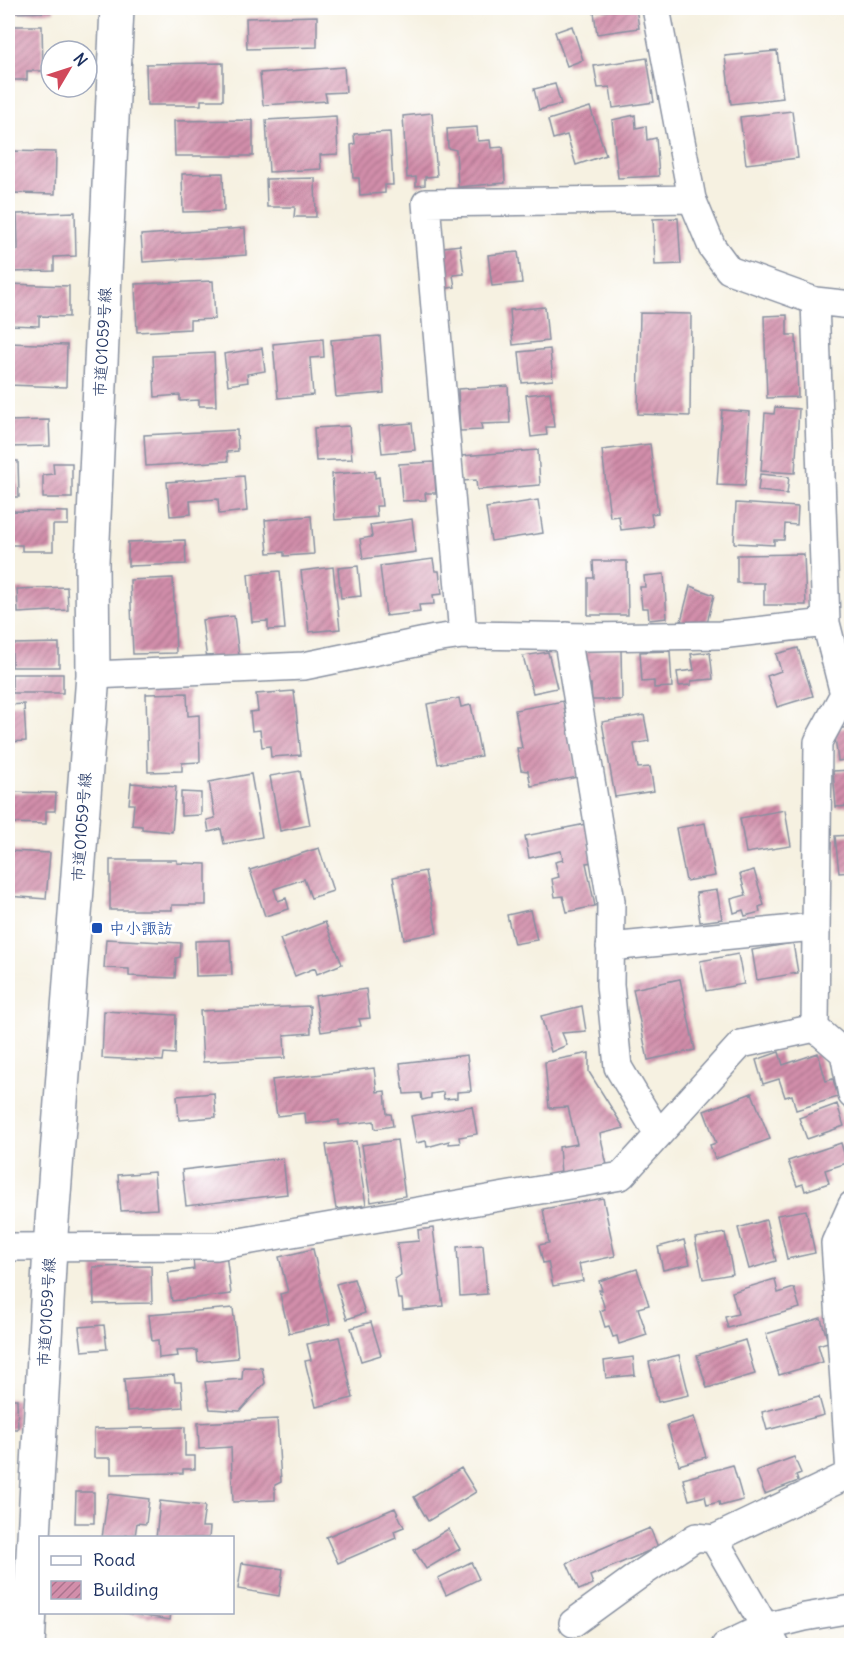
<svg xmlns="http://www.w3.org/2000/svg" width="859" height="1653" viewBox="0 0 859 1653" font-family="Delius,'Klee One',sans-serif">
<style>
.building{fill:url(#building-hatch)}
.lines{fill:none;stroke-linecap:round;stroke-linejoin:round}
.minor-casing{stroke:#8890a0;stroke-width:30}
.tertiary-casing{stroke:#8890a0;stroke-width:36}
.minor{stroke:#fff;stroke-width:27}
.tertiary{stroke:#fff;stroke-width:33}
.transit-dot{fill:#1a4fb4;stroke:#fff;stroke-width:2}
.labels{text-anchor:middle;stroke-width:6;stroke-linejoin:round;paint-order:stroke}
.street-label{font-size:16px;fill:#1b2f5e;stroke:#fff}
.transit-label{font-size:16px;fill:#164399;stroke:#fff;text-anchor:start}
</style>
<defs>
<pattern id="building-hatch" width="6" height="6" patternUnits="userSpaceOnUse" patternTransform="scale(1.5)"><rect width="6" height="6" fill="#d28eaa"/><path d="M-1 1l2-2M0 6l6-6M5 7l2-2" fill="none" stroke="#aa748e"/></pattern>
</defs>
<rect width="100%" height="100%" fill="#fff"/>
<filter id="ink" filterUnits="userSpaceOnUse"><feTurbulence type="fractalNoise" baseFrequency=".0167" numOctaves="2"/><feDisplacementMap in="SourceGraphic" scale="12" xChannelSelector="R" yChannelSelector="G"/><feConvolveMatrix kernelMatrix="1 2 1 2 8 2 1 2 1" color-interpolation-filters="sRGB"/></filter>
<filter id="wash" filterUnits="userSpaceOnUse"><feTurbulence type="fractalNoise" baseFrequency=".008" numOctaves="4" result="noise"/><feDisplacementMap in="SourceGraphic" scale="24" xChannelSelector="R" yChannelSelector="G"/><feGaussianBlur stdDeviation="1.35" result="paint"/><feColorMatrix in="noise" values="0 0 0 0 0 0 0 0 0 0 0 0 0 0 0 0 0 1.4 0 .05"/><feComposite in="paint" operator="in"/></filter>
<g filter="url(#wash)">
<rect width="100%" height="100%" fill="#f6f1e1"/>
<g id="blocks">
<!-- building -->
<path class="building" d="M8,8H54V12L8,13Z
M614,8H636L639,28L597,34L594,12L615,10Z
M317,16V47L247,49L246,18Z
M8,26H42L43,71H27V80H8Z
M572,26L583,60L567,66L555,32Z
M777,51L783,98L731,104L725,56Z
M647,58L654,102L613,108L610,87L598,88L594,66Z
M223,63V100H201V105H147L146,64Z
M344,67L346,92L325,93L327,101L263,105L260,73Z
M555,84L561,104L539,110L534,89Z
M590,107L606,155L576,165L567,135L553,139L548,120Z
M792,111L798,158L746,164L740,117Z
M432,113L437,176L425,177V185L416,186V177L407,178L403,116Z
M635,115L636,128L646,126L647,140L656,138L659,176L618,178L612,120Z
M336,116L338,154L320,155L321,169L269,172L266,120Z
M253,120V156H175L174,121Z
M477,127L478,141L490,140L491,148L503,147L505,183L458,187L456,150L448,148L447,129Z
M390,132L393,185H385V193L360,195L359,178H353L351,145L355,144L354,134Z
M8,151L56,152L55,194L14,193V201H8Z
M223,173L224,211L183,212L182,174Z
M315,178L316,217H294L295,207H267L266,179Z
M75,212L76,256L54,257V271L10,272L9,251L18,250L17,214Z
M678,218L681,264L655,265L653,219Z
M245,228L246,255L143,262L141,235Z
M460,245L464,274L453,275L455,287L441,289L436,248Z
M518,252L522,283L492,286L488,255Z
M213,281L215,319L190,320V329L137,332L135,284Z
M8,284L69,286V317L39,316V326L8,325Z
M545,307L548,341L513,345L510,310Z
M640,313L691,314L690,416L638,414Z
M787,315V335H796L798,397L767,398L764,316Z
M380,336L384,393L336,397L331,340Z
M323,339L324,357L310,358L313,395L278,398L273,344Z
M8,343L67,345L66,387L8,385Z
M262,348L265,371L247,374L248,382L228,385L224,354Z
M550,349L553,380L522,383L519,352Z
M214,353L216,406H199V400L180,401V395L155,397L153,356Z
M508,386L510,423L481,424L482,430L460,431L458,389Z
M550,392L554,427H546L547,435L531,437L526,395Z
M775,407L799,409L795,473L761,471L765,413L774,414Z
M722,410L750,412L745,486L717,485Z
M49,420L50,446L8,447V421Z
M412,423L415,450L382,453L379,426Z
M349,426L352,459L316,461L314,428Z
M237,430L238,451L227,452L228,461L146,466L144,435Z
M650,444L658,513L651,514L653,526L621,530L619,516L610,517L602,450Z
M538,450L540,485L477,490L476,480L463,481L461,456Z
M8,461H18L19,497H8Z
M434,462L436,493H425L426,500L402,501L399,464Z
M53,463H72V498H43V475L54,474Z
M375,471V478L379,477L382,506H376L377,517L335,520L332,474Z
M760,474L789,477L787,494L758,491Z
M244,476L247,511L219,514L218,499L190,501L191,514L170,516L167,482Z
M538,500L543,533L491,541L486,508Z
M736,503L798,507L797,525L785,524L784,540H774V545L734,543Z
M8,511L68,512V525H53V551H22V545H8Z
M311,516L314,554L284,556V552L268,553L265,520Z
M412,519L416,552L363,559L360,539L372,537L370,525Z
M185,540L186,564L128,566V542Z
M804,554L806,605H764V583H737V555Z
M433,559L435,571H439L442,594L433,595L434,604L419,605L420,612L386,616L380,566Z
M593,561H627L628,615H588V578H594Z
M358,566L361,596L341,598L338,568Z
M333,567L340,629L309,632L301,571Z
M280,571L285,629L268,630V621L252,622L248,574Z
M664,574L667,618L649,620L648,608H642L640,587H645L644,576Z
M173,578L176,653L133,654L130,580Z
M690,586L714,595L706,627L681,621Z
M67,587L68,610L18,613L17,589Z
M234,616L239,656L207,660L202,620Z
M59,643V667H12V644Z
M798,648L813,696L777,707L767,676L781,671L776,654Z
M621,650L622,700H592L591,684H584L582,651Z
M670,651L672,687L654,688V681L642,682L640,652Z
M548,652L557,688L533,693L523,656Z
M710,652L713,679L691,681V685L679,686L677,672L694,670L691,654Z
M12,674H63V693H12Z
M294,691L301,755L271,757L270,746L262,747L260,730L252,731L250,712L258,711L256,694Z
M187,693L188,716L199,715L200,762L182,763V771L148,772L146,694Z
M459,698L461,707L471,705L481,756L438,764L427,704Z
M563,701L578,777L531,786L528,771L521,770L517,748H522L515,710Z
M24,704L26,741L8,742V705Z
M644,715L649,741L634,744L638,768L650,767L654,791L615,797L602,722Z
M852,727V759L838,761L834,729Z
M852,770V806L836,807L833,771Z
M300,771L310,825L280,831L270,776Z
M251,774L262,837L224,844L221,829L209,832L207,820L215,818L209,782Z
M131,783L176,787L172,832L142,829V826L132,825L134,804H129Z
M8,792L56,793L55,811H46V824L8,823Z
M181,792L201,793V815L181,816Z
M785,810L791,846L746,853L740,818Z
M705,823L715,876L686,881L676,828Z
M586,824L593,862L586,863L595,906L567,912L563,896L555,897L552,879L559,877L555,862L563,860L561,851L529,858L525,836Z
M852,835V872L839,873L835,836Z
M319,848L333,891L311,898L304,879L274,889L278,901L286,898L289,909L265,916L250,870Z
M8,851L50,853L46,899L8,896Z
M110,860H177V863L206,864V905H172V910H110Z
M754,870L764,905L759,907L760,912L745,916L743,910L734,913L731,899L746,895L740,874Z
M425,871L437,933L404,939L393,877Z
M717,890L722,919L700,922L696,893Z
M530,910L537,940L514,944L507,915Z
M325,922L342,964L317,974L315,968L295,976L280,939Z
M106,939L181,943L180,957L176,958L175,978L129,976V969L104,968Z
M230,940L232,975L196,976L195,941Z
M793,943L798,973L757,980L752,950Z
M738,954L744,984L706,991L700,961Z
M680,979L695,1050L648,1060L633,989Z
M366,989L370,1018L359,1019L361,1026L321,1032L315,996Z
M310,1006L311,1033L284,1035L285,1058L203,1062L200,1011Z
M582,1006L586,1031L562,1033L567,1045L551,1052L541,1016Z
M104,1011L176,1015L175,1054L164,1053L163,1061L102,1058Z
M779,1052L783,1065L818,1053L826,1081L833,1079L838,1097L796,1110L792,1095L785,1097L779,1079L763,1084L756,1060Z
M589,1053V1072L624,1128L600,1134L607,1165L561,1174L559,1147L577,1144L568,1107L549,1108L545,1062Z
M467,1055L471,1091L457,1092V1098L444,1099L443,1092L431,1094V1098L422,1100L421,1093L404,1094L400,1063Z
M374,1068L377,1092L385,1091L387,1114H391L393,1126L375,1129L374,1121L339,1125V1120L306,1124L305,1113L277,1116L272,1080Z
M214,1093L216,1117L179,1120L177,1096Z
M752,1093L770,1139L715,1159L710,1145L716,1143L704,1111Z
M837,1104L844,1126L807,1139L799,1118Z
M472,1106L477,1134L459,1137L460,1143L449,1144V1141L427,1147L426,1141L416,1143L411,1116Z
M397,1140L405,1196L371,1202L362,1145Z
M356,1141L366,1205L336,1209L326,1145Z
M841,1143L847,1163L825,1170L829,1183L805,1191L803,1184L797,1186L788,1161Z
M283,1158L287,1194L186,1206L182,1170Z
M154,1172L157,1209L121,1211L118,1175Z
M603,1198L615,1256L579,1264L583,1281L553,1286L548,1262L543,1263L539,1245L549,1243L543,1209Z
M806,1210L815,1253L787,1259L777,1215Z
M766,1220L776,1261L749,1269L738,1228Z
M433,1228L443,1306L403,1310L402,1299H398L395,1279L401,1275L397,1243L419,1241L418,1230Z
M725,1233L733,1274L703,1279L695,1238Z
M684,1240L690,1264L663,1270L658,1247Z
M483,1245L487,1294L460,1296L457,1247Z
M313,1249L330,1324L289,1333L280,1294L288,1292L279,1257Z
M226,1254L231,1294L172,1301L168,1273L194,1269L193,1258Z
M151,1266L152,1303L94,1304L93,1267Z
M637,1269L649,1305L638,1308L647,1335L619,1344L617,1336L613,1337L609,1326L605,1327L600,1311L605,1309L599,1290H602L599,1281Z
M354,1279L365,1313L347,1319L336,1284Z
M775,1279L778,1293L794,1288L800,1308L728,1328L725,1317L738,1314L732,1292Z
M233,1308L238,1358L198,1362L197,1350L177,1351L178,1356L159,1358L158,1340L152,1341L149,1315Z
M821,1318L828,1342L818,1345L823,1362L779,1375L766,1334Z
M371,1322L381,1355L361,1361L351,1328Z
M104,1325L107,1349L82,1351L79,1327Z
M339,1337L353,1398L316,1407L305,1361L311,1360L307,1344Z
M745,1340L755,1374L707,1388L697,1355Z
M679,1355L689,1395L658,1402L649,1362Z
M633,1357L635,1375L606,1378L604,1361Z
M243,1367L262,1368L265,1383L240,1411L210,1409L205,1382L242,1379Z
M174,1375L175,1382H181L183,1407L127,1411L124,1379Z
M819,1397L824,1415L767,1430L762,1412Z
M8,1399H17L18,1429H8Z
M694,1417L706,1457L679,1465L667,1425Z
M277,1419L281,1482L275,1485V1500L233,1502L231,1447L199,1449L198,1423Z
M185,1427V1456H195V1469H183V1473L111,1474V1458H94V1429Z
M794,1457L801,1473L796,1475L798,1481L765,1494L756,1471Z
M733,1465L743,1500L720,1506L719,1502L707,1505L705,1496L689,1500L683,1479Z
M461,1468L476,1492L428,1521L414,1497Z
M76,1492H94V1523H75Z
M108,1494L149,1499L146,1524L137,1523L135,1536L126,1535V1538H102Z
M160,1501L205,1506L202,1527H210L209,1538H156Z
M395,1508L404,1527L394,1531L396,1538L338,1563L326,1537Z
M650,1528L658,1547L590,1576L593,1584L579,1590L567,1563Z
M448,1529L460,1549L426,1569L414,1550Z
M471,1562L479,1579L446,1595L438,1578Z
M242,1563L283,1569L279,1596L238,1589Z
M120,1612H171L170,1620Z"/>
</g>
</g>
<g filter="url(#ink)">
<use href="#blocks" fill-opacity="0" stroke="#8890a0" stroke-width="1.5"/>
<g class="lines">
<!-- minor casing -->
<g class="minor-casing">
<path id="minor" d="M656,8L692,199L712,247L729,270L815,301L852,305
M815,301L826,623L844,694L818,742L815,1028L844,1053L852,1095
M463,635L426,203L692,199
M567,636L611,901L610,985L618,1067L658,1134
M93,675L304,666L435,639L463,635L590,637L720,635L826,623
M610,947L814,927
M8,1247L217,1246L621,1176L741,1044L815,1028
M573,1623L639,1575L696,1537L714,1539
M725,1646L765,1627L805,1617L852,1609
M776,1646L714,1539L850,1474L835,1243L852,1205"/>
</g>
<!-- tertiary casing -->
<g class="tertiary-casing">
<path id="tertiary" d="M28,1646L50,1248L93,675L92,562L117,8"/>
</g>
<!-- minor -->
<use href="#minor" class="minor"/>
<!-- tertiary -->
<use href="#tertiary" class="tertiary"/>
</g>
</g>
<!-- markers -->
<rect class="transit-dot" x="91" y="922" width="12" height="12" rx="3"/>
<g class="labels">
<!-- street labels -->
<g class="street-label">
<text transform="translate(102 342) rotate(-87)" y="6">市道01059号線</text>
<text transform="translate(81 827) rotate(-86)" y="6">市道01059号線</text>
<text transform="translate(46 1312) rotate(-87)" y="6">市道01059号線</text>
</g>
<!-- transit labels -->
<g class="transit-label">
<text x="109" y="934">中小諏訪</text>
</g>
</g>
<!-- margin -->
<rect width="859" height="1653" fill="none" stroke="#fff" stroke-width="30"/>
<!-- legend -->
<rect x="39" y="1536" width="195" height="78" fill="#ffffff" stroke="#a4acbf" stroke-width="1.5"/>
<rect x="51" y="1556" width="30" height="9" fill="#ffffff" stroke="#a4acbf" stroke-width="1.5"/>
<text x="93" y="1566" font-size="18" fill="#1b2f5e">Road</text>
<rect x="51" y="1581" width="30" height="18" fill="url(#building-hatch)" stroke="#a4acbf" stroke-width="1.5"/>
<text x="93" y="1596" font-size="18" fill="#1b2f5e">Building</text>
<!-- north arrow -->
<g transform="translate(69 69) rotate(51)"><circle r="28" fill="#ffffff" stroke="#a4acbf" stroke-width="1.5"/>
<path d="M0-4.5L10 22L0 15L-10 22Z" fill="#d1495b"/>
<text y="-9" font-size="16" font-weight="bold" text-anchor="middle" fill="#1b2f5e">N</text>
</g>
</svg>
